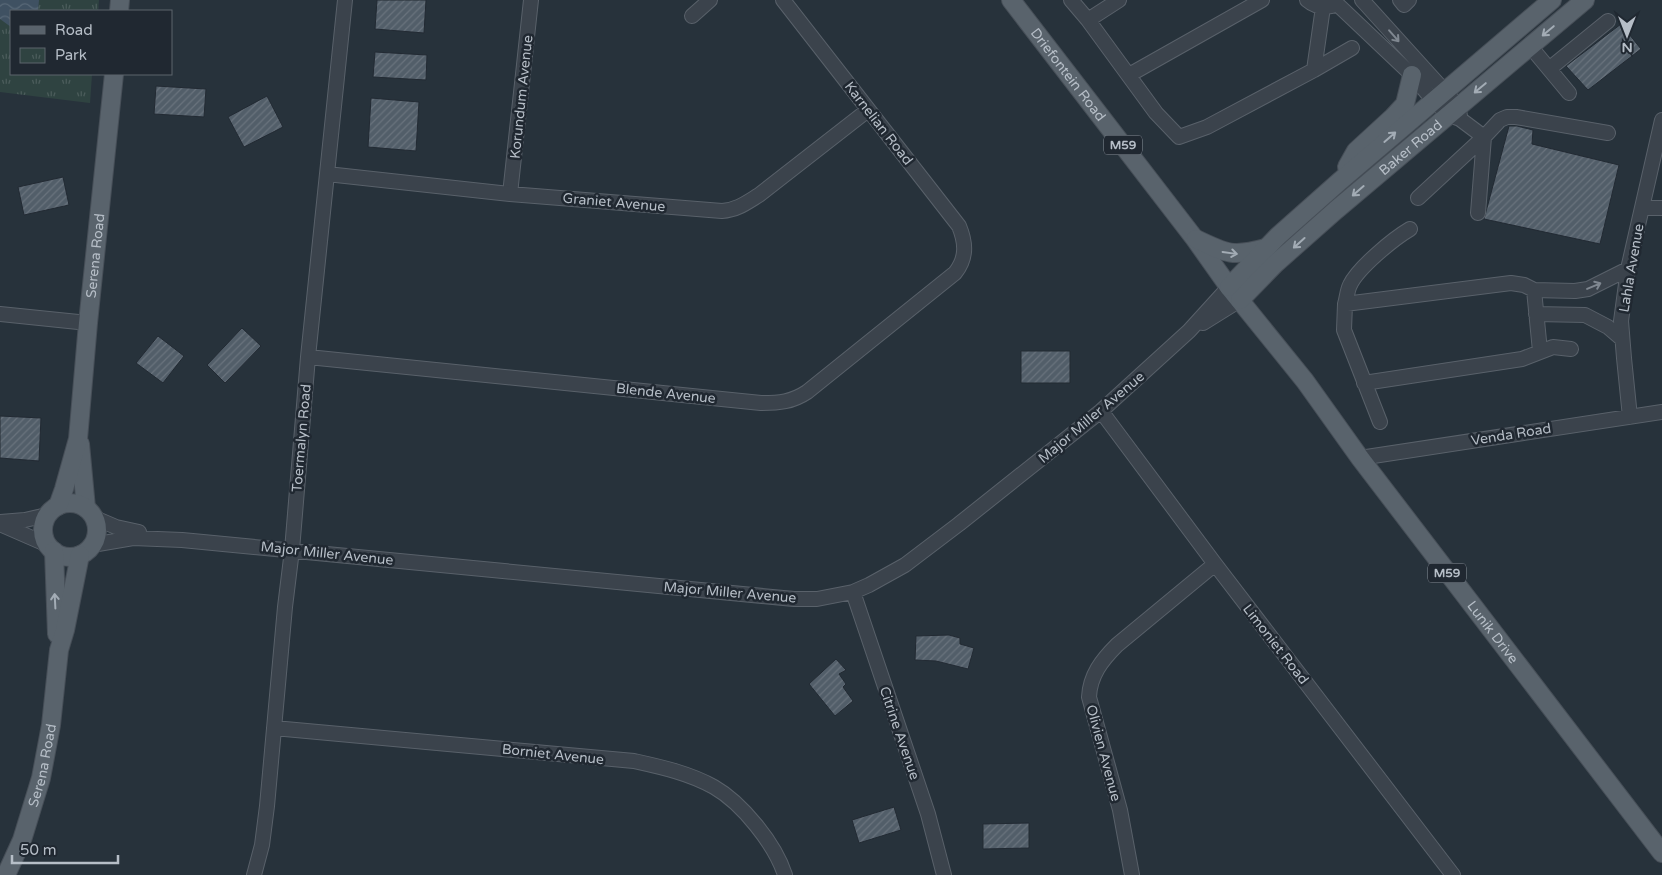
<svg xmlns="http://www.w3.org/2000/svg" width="1662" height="875" viewBox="0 0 1662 875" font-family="'Varela Round',sans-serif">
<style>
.park{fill:url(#park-tufts)}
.water{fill:url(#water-waves)}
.building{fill:url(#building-hatch);stroke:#222a33}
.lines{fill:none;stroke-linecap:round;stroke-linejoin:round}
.minor-casing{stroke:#59616a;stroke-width:16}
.major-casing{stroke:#474f58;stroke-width:20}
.minor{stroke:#3b434c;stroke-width:14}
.major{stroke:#59636c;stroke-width:18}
.oneway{stroke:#a3acb5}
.oneway2{stroke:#7f8790}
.labels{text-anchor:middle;stroke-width:5;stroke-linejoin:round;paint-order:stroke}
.shield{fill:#202831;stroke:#89919a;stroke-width:1}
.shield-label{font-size:12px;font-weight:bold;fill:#b6bec7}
.street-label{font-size:14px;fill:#b6bec7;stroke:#202831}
</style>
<defs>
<pattern id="park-tufts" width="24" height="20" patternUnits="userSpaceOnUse" patternTransform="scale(1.25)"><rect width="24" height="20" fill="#2f4341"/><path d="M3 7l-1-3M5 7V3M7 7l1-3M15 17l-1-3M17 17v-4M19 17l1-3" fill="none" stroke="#4b5c5b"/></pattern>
<pattern id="water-waves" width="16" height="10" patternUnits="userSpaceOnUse" patternTransform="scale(1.25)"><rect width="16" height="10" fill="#3f5162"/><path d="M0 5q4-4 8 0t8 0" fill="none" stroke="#586877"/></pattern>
<pattern id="building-hatch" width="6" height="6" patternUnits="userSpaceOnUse" patternTransform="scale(1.25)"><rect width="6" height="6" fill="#525e69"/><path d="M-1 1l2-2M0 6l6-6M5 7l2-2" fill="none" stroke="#69737d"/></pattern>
</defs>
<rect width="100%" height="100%" fill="#27323b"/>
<!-- park -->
<path class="park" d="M0,0H99L98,11H11V74H92L90,103L0,92Z"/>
<!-- water -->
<path class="water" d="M0,0H39L38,11H11V27L0,19Z"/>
<!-- building -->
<path class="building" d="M377,0H426L424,33L375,29Z
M1621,24L1641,49L1588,90L1566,66Z
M375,52L427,55L426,80L373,77Z
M156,86L206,89L204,117L154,114Z
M267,96L283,127L244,147L228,117Z
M371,98L419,102L416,151L368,147Z
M1509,126H1517L1533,130L1532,144L1619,165L1600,244L1484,219Z
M63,177L69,205L24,215L18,187Z
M242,328L261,346L225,383L207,365Z
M158,336L184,356L163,383L136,363Z
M1021,351H1070V383H1021Z
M0,416L41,418L39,461L0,458Z
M949,635L960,638V644L974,648L968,669L936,661L915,660L916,636Z
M836,659L846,670L839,674L846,684L843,687L853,701L835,716L809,684Z
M894,807L901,830L859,843L852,820Z
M1029,823V848L983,849V824Z"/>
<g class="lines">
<!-- minor casing -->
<g class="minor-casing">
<path id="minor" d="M1071,0L1088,20L1156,113L1179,137L1207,127L1314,70L1323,7
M1307,0C1314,6 1322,8 1332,6
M1362,0L1458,106L1460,116
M1400,0L1404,5L1409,0
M1337,4L1412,75L1433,100L1449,115L1460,119L1484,137L1478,213
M692,16L710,0
M1088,20L1119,0
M1530,46L1569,93
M1549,69L1608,21
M1314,70L1352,48
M1129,75L1262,0
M327,174L510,194L722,211C737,210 746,203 759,195L868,110
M510,194L531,0
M1418,198L1484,137L1500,120L1507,117H1516L1608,133
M1642,208H1662
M1410,229C1393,239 1358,268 1350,285C1347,291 1347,298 1345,304L1511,283L1524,285L1534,290L1575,291L1588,289L1628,269
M1534,290L1540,351
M1345,304L1344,330L1380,422
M0,314L88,323
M1536,314L1585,315L1608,327L1622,339
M1203,323L1240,300
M308,357L761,403C779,403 792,402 807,392L955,273C967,258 966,243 959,226L783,0
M1364,383L1522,359L1553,347L1571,349
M1101,411L1215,564L1453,875
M1630,417L1624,358L1621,321L1628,269L1662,120
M1360,458L1662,412
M95,518L116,527L139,532
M0,522L25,520L47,515
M0,524L48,545
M92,545L133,538L182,540L794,599H817L853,592L869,585L905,565L959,524L1101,411L1189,331L1229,287
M853,592L928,814L944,875
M274,728L634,761C661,767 689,773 714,787C742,803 775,844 785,875
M254,875L262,845L267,806L285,607L292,550L308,357L345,0
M1132,875L1120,810L1089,697C1090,675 1102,660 1117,645L1215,564"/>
</g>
<!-- major casing -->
<g class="major-casing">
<g id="major">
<path id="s1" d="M1011,0L1195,239L1229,287L1305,381L1360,458L1662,853"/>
<path d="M119,11L120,0"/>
<path d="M1347,167L1356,151L1393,117L1405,104L1412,75"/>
<path d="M1196,239C1227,254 1233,257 1266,248"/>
<path d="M1229,287L1278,236L1340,181L1552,0"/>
<path id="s2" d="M1240,300L1275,264L1336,210L1585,0"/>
<path d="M80,444L86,508"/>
<circle cx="70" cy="530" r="27"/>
<path id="s3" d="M58,506L64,489L78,439L88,323L114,74"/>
<path d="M54,551L57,634"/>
<path id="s4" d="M6,875L22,840L41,778L51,725L59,650L65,630L80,555"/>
</g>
</g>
<!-- minor -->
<use href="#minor" class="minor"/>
<!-- major -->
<use href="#major" class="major"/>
</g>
<!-- one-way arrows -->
<defs><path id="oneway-shaft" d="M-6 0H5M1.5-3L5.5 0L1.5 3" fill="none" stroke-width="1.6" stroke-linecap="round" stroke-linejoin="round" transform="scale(1.25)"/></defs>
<g class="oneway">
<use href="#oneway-shaft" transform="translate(1548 31) rotate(140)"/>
<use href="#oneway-shaft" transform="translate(1480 88) rotate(140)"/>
<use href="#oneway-shaft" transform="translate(1390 137) rotate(-41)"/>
<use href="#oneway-shaft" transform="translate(1358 191) rotate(139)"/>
<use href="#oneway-shaft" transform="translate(1299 243) rotate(138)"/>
<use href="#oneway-shaft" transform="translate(1230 253) rotate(8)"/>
<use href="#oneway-shaft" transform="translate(55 601) rotate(-93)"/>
</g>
<g class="oneway2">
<use href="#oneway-shaft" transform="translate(1394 36) rotate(49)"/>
<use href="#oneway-shaft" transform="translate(1594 286) rotate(-23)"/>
</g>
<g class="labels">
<!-- shield labels -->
<g class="shield">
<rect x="1104" y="135.5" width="38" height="19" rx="4"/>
<rect x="1428" y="563.5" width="38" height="19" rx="4"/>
</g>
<g class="shield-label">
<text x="1123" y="149">M59</text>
<text x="1447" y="577">M59</text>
</g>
<!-- street labels -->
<g class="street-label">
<text dy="5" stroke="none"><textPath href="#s1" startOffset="94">Driefontein Road</textPath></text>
<text transform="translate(521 97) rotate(-84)" y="5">Korundum Avenue</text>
<text transform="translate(879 123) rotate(52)" y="5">Karnelian Road</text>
<text dy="5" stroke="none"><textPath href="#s2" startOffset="229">Baker Road</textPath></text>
<text transform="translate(614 202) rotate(5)" y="5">Graniet Avenue</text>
<text dy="5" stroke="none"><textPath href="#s3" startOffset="254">Serena Road</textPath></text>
<text transform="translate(1631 268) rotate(-80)" y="5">Lahla Avenue</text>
<text transform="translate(666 393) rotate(6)" y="5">Blende Avenue</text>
<text transform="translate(1091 417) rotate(-40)" y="5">Major Miller Avenue</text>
<text transform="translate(1511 434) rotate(-9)" y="5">Venda Road</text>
<text transform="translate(301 438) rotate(-85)" y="5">Toermalyn Road</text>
<text transform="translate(327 553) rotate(6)" y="5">Major Miller Avenue</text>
<text transform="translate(730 592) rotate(5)" y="5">Major Miller Avenue</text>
<text dy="5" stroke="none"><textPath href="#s1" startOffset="795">Lunik Drive</textPath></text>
<text transform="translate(1276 644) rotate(52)" y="5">Limoniet Road</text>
<text transform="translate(900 733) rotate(71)" y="5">Citrine Avenue</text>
<text transform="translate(1104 753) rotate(75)" y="5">Olivien Avenue</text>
<text transform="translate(553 754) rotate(6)" y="5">Borniet Avenue</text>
<text dy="5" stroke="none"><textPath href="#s4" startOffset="116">Serena Road</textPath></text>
</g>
</g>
<!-- legend -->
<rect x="10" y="10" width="162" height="65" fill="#202831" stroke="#5c646d"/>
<rect x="20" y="26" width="25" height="8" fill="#59636c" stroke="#5c646d"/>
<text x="55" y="35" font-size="15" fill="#b6bec7">Road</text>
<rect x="20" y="48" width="25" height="15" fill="url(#park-tufts)" stroke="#5c646d"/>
<text x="55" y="60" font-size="15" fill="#b6bec7">Park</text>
<!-- north arrow -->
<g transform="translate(1627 35) rotate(180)" stroke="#202831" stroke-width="4" paint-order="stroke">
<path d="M0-4L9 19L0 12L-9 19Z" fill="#b6bec7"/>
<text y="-8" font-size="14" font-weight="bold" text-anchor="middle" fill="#b6bec7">N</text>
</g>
<!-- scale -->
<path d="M12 855v8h106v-8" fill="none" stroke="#b6bec7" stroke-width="2.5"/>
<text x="20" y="855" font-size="15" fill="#b6bec7" stroke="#202831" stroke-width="4" paint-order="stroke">50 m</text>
</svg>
